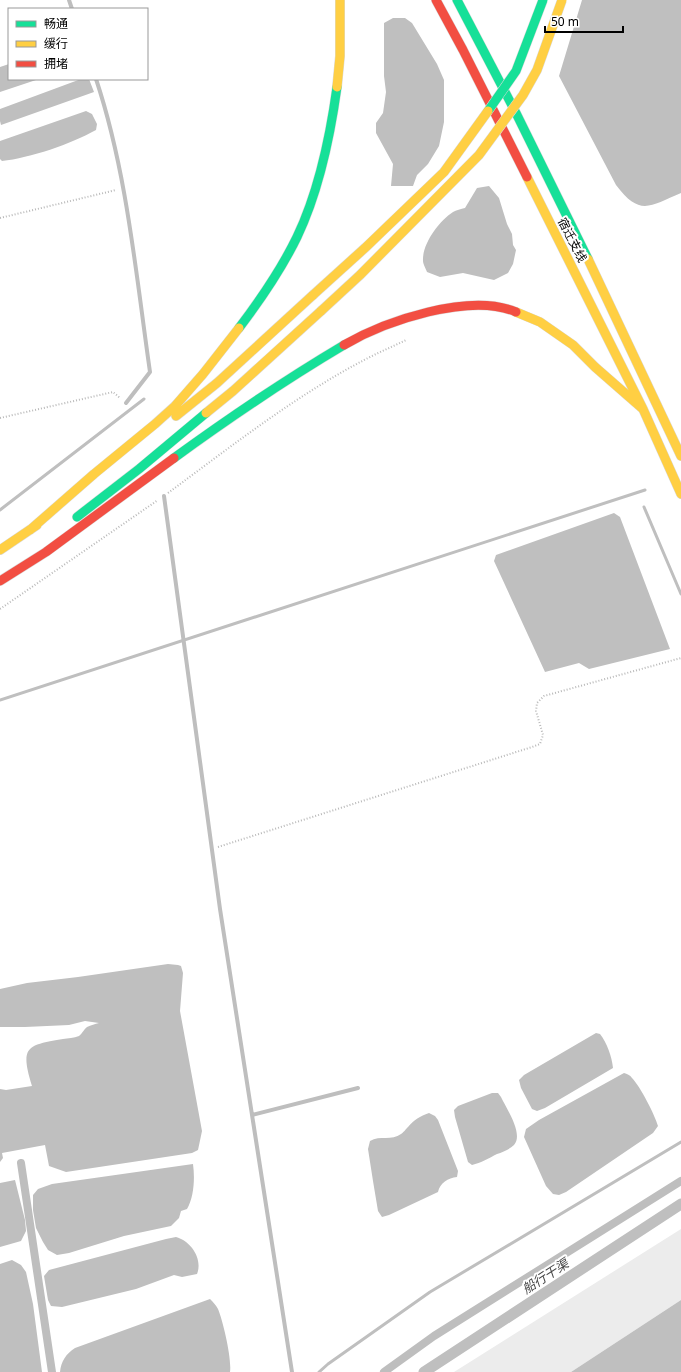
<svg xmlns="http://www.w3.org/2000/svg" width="681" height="1372" viewBox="0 0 681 1372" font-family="'Noto Sans','Noto Sans SC',sans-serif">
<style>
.green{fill:#ececec}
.water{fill:#bfbfbf}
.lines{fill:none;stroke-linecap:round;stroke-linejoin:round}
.stream{stroke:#bfbfbf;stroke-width:3}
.canal{stroke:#bfbfbf;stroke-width:11}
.fast-casing{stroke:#dbdbdb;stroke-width:10}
.slow-casing{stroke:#dbdbdb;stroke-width:10}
.jam-casing{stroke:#dbdbdb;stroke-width:10}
.path{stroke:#b9b9b9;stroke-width:2;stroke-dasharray:1 2;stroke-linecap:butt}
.lane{stroke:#bebebe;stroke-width:4}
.street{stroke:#bebebe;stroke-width:8}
.fast{stroke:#16e098;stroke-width:9}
.slow{stroke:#ffcf43;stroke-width:9}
.jam{stroke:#f24e42;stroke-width:9}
.fast-bridge-casing{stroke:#dbdbdb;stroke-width:10;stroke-linecap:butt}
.slow-bridge-casing{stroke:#dbdbdb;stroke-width:10;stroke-linecap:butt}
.fast-bridge{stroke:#16e098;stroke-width:9}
.slow-bridge{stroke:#ffcf43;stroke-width:9}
.labels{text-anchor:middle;stroke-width:4;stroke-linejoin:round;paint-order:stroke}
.street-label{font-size:12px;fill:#000;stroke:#fff}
.water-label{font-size:13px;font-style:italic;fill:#444;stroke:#fff}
</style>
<rect width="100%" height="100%" fill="#fff"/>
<!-- green -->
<path class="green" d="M681,1229V1300L571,1372H454Z"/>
<!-- water -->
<path class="water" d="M582,0H681V193C650,206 640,217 616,185L559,76Z
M393,18H405L412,23L437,64L444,80V122L439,146L428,164L417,175L413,186H391L393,164L376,133V123L383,113L386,92L384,76V23Z
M9,64V79H39L0,92V67Z
M81,79H89L94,92L1,125L0,121V109Z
M86,111L92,114L97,124L96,130C71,144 30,158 2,161L0,159V141Z
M489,186L499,198L507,224L512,234L513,245L516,250L513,264L508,273L494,280L463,273L440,277L427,272C426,269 423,264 423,261C422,244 439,221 453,212C456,210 461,209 465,208L477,188Z
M614,513L620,517L670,649L589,669L579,663L545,672L494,561L496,555Z
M168,964L178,965L181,966L183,973L180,1011L202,1131L198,1150L192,1153L66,1172L49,1166L45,1145L2,1153L3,1158L0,1162V1089L6,1090L32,1086C20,1047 26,1045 63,1039C68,1038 74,1038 79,1036C82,1034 84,1029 87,1027C91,1025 95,1024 99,1023L85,1021L69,1025L25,1027H0V989L27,983L78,977Z
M596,1033L600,1034C607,1043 612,1057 613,1068L545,1108L537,1111L532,1109L521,1088L519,1080L524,1075Z
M624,1073C627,1074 630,1075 632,1078C640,1086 655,1115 658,1126L653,1133L566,1192L559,1195L553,1194L546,1186L524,1137L526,1129L539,1120Z
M492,1093H498L501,1097C506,1108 524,1134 514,1145C510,1149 503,1152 497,1154C489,1158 481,1163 472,1165L468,1162L455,1117L454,1110L458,1106Z
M429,1113L435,1116L438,1120L458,1171L457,1177C448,1178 440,1183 438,1192L389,1215L382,1217L378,1211L373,1181L368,1149L370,1141C380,1135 392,1141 401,1134C403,1133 406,1129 408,1127C414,1120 420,1116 429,1113Z
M193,1164C195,1178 194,1197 187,1209L181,1211L179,1218L171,1226L124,1236L69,1253L57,1255L48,1250L43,1242L36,1228L33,1210V1195L38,1189L52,1184Z
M15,1180L25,1220L26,1231L21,1241L0,1247V1183Z
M176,1237C191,1241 203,1259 197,1274L182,1277L174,1275L136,1289L62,1307L51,1306L48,1300L44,1276L49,1270L166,1239Z
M12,1260L21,1265L26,1272L33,1304L42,1372H0V1264Z
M210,1299C213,1302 216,1305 218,1309C223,1321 232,1359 230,1372H60C61,1361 66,1354 75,1348Z
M681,1300V1372H571Z"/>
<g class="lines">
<!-- stream -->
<path class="stream" d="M644,507L681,594
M0,510L144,399
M0,700L645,490
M319,1372L328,1364L430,1292L681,1142"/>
<!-- canal -->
<path class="canal" d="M424,1372L681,1204"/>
<!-- fast casing -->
<g class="fast-casing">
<path id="fast" d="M457,0L516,113L588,259
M239,328C261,299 281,270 297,237C319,191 330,138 337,87
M174,458C229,418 285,380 344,345
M77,517L139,469L206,413"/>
</g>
<!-- slow casing -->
<g class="slow-casing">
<path id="slow" d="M337,87L340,56V0
M527,177L643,409L681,494
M588,259L681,456
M516,312L540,322L573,345L595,367L643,409
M206,413L233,391L321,311
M176,416L217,383L313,295
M30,530L94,474L155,424L175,406L203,374L239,328
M0,550L37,525"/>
</g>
<!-- jam casing -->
<g class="jam-casing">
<path id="jam" d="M436,0L463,50L527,177
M344,345C385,321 470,292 516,312
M0,581L46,552L174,458"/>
</g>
<!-- path -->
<path class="path" d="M0,218L116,190
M0,418L113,392L120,398
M168,493C233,445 299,393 370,357C382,351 394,346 406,340
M0,609L158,500
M218,847L532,747L540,744L543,735L536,711L537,703L544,696L681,658"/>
<!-- lane -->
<path class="lane" d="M69,0L72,9
M96,79C127,172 136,275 150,372L126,403
M164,496L220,909L292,1372
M252,1115L358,1088"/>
<!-- street -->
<path class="street" d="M21,1163L52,1372
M384,1372L434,1336L681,1181"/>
<!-- fast -->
<use href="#fast" class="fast"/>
<!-- slow -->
<use href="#slow" class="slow"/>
<!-- jam -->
<use href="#jam" class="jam"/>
<!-- fast-bridge casing -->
<g class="fast-bridge-casing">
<path id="fast-bridge" d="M488,111L516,71L543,0"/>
</g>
<!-- slow-bridge casing -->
<g class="slow-bridge-casing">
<path id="slow-bridge" d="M313,295L366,247L444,172L488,111
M321,311L360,275L479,155L523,95L537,70L562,0"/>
</g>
<!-- fast-bridge -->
<use href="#fast-bridge" class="fast-bridge"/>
<!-- slow-bridge -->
<use href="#slow-bridge" class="slow-bridge"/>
</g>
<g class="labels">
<!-- street labels -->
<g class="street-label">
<text transform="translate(572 240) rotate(63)" y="4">宿迁支线</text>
</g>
<!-- water labels -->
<g class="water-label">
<text transform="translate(545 1276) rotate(-33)" y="5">船行干渠</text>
</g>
</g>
<!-- legend -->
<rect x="8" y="8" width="140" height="72" fill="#ffffff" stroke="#999999"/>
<rect x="16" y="21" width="20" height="6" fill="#16e098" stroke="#999999"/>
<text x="44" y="28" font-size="12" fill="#000000">畅通</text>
<rect x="16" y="41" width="20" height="6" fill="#ffcf43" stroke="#999999"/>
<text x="44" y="48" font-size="12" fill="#000000">缓行</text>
<rect x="16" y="61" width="20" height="6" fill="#f24e42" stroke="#999999"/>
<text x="44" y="68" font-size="12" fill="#000000">拥堵</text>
<!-- scale -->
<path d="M545 26v6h78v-6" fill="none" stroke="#000000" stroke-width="2"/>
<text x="551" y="26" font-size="12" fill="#000000" stroke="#ffffff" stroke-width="3" paint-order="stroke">50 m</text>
</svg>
